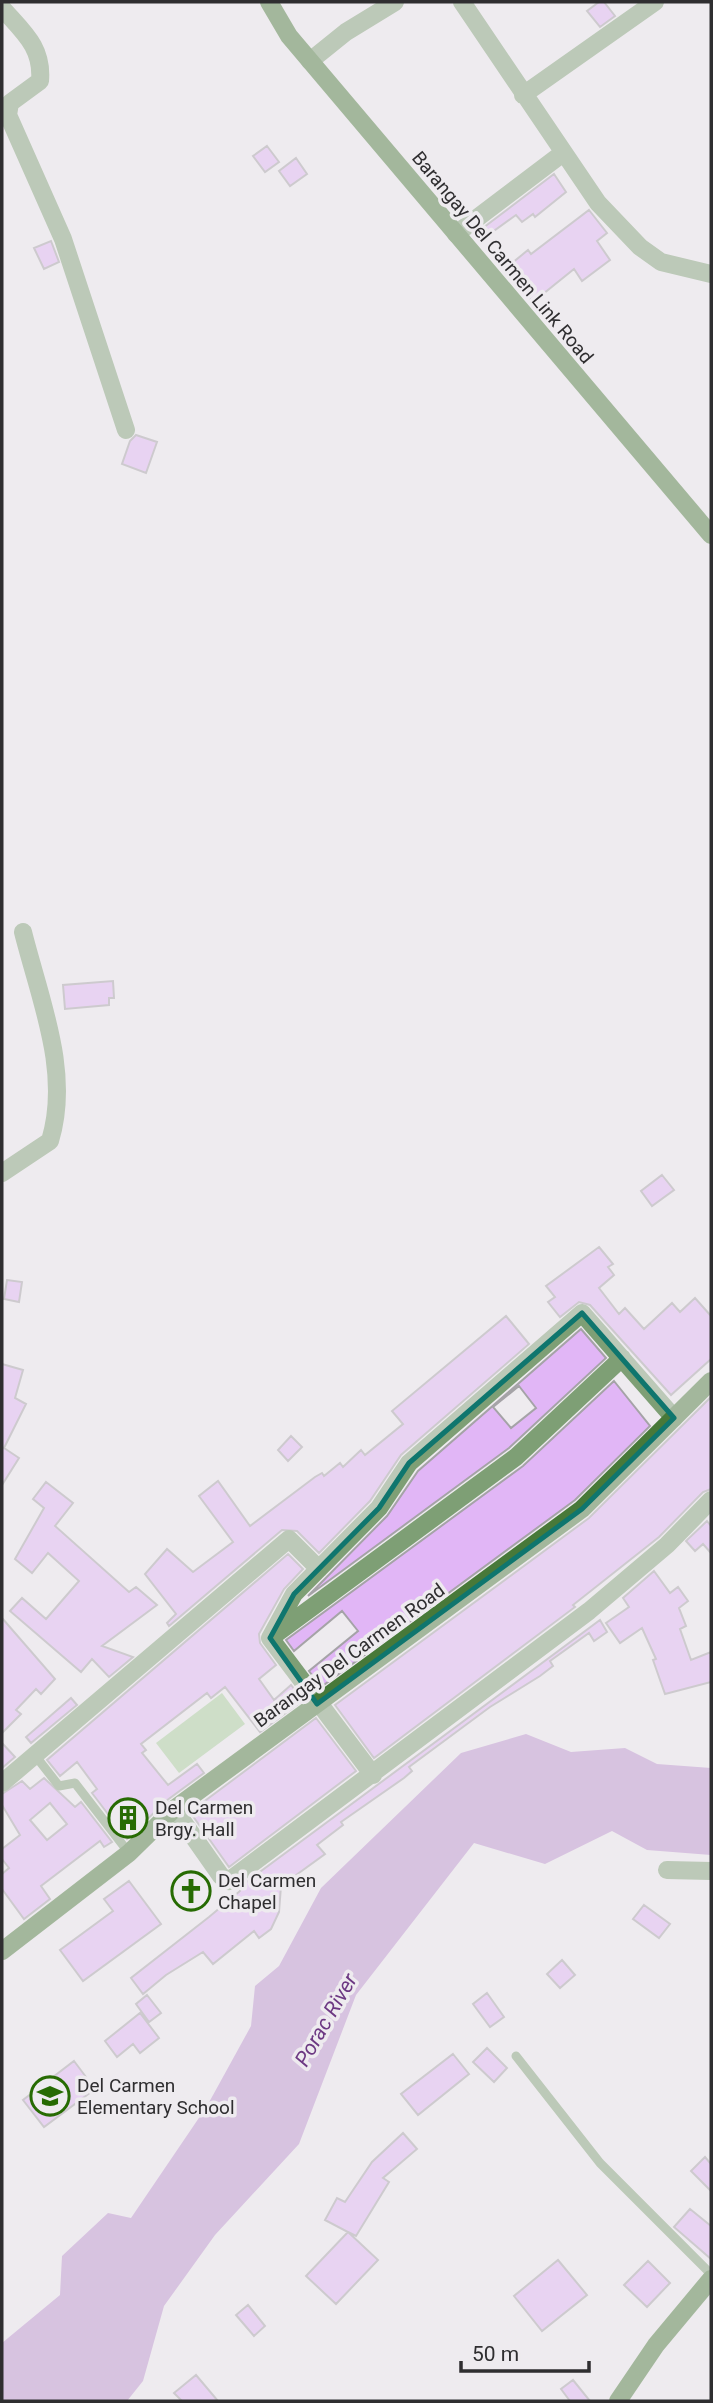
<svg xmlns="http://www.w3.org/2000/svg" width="713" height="2403" viewBox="0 0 713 2403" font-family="Roboto,sans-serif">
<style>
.green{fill:#a6ce9a}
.water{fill:#bb92cf}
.building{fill:#e1b6f6;stroke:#a5a3a7;stroke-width:2;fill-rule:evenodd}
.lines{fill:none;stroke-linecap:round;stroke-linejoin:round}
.lane{stroke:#7e9f75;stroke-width:9}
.street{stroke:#7e9f75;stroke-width:18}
.secondary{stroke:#487939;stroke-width:18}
.marked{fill:none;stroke:#0f766e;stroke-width:5;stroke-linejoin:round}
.labels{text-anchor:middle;stroke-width:7;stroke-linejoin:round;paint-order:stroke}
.street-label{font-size:19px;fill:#2f2e30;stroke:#eeebef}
.poi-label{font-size:19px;fill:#2f2e30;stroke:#eeebef;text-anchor:start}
.water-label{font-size:21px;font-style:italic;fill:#6d3983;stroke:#eeebef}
</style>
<rect width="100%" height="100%" fill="#eeebef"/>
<!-- green -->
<path class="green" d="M222,1693L245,1724L179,1773L156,1743Z"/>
<!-- water -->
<path class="water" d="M526,1734L571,1752L625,1748L657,1764L711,1768V1855L647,1850L612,1831L545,1864L474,1843L356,1995L299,2144L215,2235L164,2306L143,2381L127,2401H2V2343L60,2295L62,2256L108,2213L131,2218L207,2106L251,2026L255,1986L279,1966L321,1888L461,1753Z"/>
<!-- building -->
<path class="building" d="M599,2H604L615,16L600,27L587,11Z
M267,146L279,162L265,172L253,156Z
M296,158L307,174L290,186L279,171Z
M554,174L566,192L535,217L533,214L522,222L516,215L484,238L479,231Z
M589,210L607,233L597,241L610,260L582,281L574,269L533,302L506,268L528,250L531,254Z
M51,241L59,262L44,269L34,248Z
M136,435L157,442L146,473L122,464L130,441Z
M113,981L114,998H109V1005L65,1009L63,985Z
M662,1175L674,1190L652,1206L641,1191Z
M599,1247L613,1264L608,1267L614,1275L599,1288L619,1314L625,1308L644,1329L672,1303L680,1312L695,1298L711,1316V1359L671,1395L590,1305L579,1302L560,1317L548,1302L555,1297L546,1286Z
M7,1280L22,1282L19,1302L4,1299Z
M506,1316L529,1344L401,1455L370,1501L319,1553L297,1531L282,1530L169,1626L167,1623L176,1614L145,1574L167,1549L193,1572L233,1542L199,1496L218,1481L250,1526L315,1477L322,1473L324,1476L340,1463L343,1467L361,1450L365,1455L403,1424L392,1411Z
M581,1329L606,1358L509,1448L308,1596L387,1516L418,1471ZM519,1386L536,1408L511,1428L493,1407Z
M2,1364L23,1370L15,1398L26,1404L4,1448L19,1458L2,1485Z
M614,1381L650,1426L575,1500L321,1687L309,1671L358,1631L342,1611L294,1651L286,1640L523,1466Z
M711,1397V1489L703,1492L659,1537L573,1605L575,1607L374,1758L335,1705L589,1518Z
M291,1436L302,1447L288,1461L278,1450Z
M46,1482L73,1503L55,1526L129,1592L136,1587L157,1605L102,1646L133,1657L109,1677L92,1659L81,1672L10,1611L22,1598L46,1619L79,1581L48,1553L32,1573L15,1559L44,1508L33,1499Z
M707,1521L711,1526V1553L703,1544L695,1551L686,1541Z
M288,1554L303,1569L284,1589L259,1634L260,1643L276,1665L259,1679L274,1700L291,1685L303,1700L260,1732L225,1687L211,1698L207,1693L141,1744L146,1750L142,1753L168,1785L197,1764L204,1773L166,1801L127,1839L92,1793L97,1789L77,1762L60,1776L47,1760Z
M654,1571L670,1593L678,1587L688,1601L679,1608L686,1626L680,1629L691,1660L711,1652V1682L665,1694L653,1660L656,1659L642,1628L620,1643L606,1623L629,1607L623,1598Z
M2,1618L55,1679L41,1694L36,1689L16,1710L21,1714L2,1733Z
M600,1620L607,1632L594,1641L589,1633L550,1661L553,1666L540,1676L490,1707L409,1767L412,1771L404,1778L341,1822L343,1825L317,1845L325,1854L281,1886L279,1912L271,1929L259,1938L254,1931L213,1964L203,1952L166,1975L143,1994L131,1978L209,1917L240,1891L241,1886Z
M71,1698L77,1705L31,1743L26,1737Z
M316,1718L356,1771L229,1867L190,1812Z
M2,1743L15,1757L2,1768Z
M44,1778L75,1807L81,1802L112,1842L104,1847L100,1841L41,1886L50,1899L24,1919L2,1889V1874L9,1868L2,1859V1849L20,1835L2,1805V1794L22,1781L30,1789ZM50,1803L67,1824L47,1840L30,1820Z
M129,1881L161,1924L83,1981L60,1950L113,1911L104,1899Z
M644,1905L670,1924L659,1938L633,1919Z
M562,1960L575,1975L560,1988L547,1974Z
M487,1993L504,2017L490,2027L473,2004Z
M147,1995L161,2013L149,2022L136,2004Z
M140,2013L159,2038L140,2053L133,2044L117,2057L105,2041Z
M487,2048L507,2068L494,2082L473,2062Z
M453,2054L469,2074L418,2115L401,2094Z
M74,2061L95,2089L44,2127L23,2100Z
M403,2133L417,2149L383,2178L389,2182L356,2236L348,2232L378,2260L336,2304L306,2276L348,2232L325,2220L337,2198L345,2202L372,2162Z
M705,2157L711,2164V2191L691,2171Z
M690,2209L711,2226V2259L674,2227Z
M558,2260L587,2295L542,2331L514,2296Z
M648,2261L670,2283L647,2307L624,2285Z
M248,2305L265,2326L254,2336L236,2315Z
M196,2375L218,2401H182L174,2393Z
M573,2380L590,2401H570L561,2389Z"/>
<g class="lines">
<!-- lane -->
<path class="lane" d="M34,1754L59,1786L75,1783L129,1853
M516,2056L600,2163L711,2274"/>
<!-- street -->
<path class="street" d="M462,2L598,203L640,247L661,262L711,274
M2,8C23,32 43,47 40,81L10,103L8,115L63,239L126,430
M310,61L346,32L395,2
M523,95L655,2
M456,234L563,153
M2,1173L50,1141C71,1072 40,1000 23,932
M273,1636L516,1457L622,1358
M270,1638L294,1594L379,1508L409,1463L582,1313L674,1418
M270,1638L373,1775
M2,1783L289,1539L319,1569
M174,1809L221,1876L229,1881L234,1877L589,1611L667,1545L711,1500
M667,1870L711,1871"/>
<!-- secondary -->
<path class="secondary" d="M269,2L289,36L711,535
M2,1951L129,1853L174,1809L582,1509L711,1381
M618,2401L656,2345L711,2279"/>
</g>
<!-- marked area -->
<path d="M0 0H713V2403H0ZM582,1313L674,1418L582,1509L317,1704L270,1638L294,1594L379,1508L409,1463Z" fill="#eeebef" fill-opacity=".55" fill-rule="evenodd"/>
<path class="marked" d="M582,1313L674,1418L582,1509L317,1704L270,1638L294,1594L379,1508L409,1463Z"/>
<!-- icons -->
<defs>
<g id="building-ring" transform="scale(2.0125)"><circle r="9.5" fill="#eeebef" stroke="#276b03" stroke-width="1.5"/><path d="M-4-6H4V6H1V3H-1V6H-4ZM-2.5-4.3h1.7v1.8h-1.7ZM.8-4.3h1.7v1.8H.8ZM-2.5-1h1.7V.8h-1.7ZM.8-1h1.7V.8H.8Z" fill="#276b03"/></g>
<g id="church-ring" transform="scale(2.0125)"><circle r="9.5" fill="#eeebef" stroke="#276b03" stroke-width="1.5"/><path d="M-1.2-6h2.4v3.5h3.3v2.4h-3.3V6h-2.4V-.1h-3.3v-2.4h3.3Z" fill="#276b03"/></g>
<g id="school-ring" transform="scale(2.0125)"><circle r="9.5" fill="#eeebef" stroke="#276b03" stroke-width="1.5"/><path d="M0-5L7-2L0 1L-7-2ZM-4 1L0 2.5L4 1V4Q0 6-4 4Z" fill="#276b03"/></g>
</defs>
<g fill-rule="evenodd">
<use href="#building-ring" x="128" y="1818"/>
<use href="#church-ring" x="191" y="1891"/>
<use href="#school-ring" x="50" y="2096"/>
</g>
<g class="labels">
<!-- street labels -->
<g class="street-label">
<text transform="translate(503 257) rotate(50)" y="7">Barangay Del Carmen Link Road</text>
<text transform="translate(349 1655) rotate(-36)" y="7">Barangay Del Carmen Road</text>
</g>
<!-- poi labels -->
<g class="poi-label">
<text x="155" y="1814">Del Carmen<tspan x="155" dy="22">Brgy. Hall</tspan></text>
<text x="218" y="1887">Del Carmen<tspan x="218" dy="22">Chapel</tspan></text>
<text x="77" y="2092">Del Carmen<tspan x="77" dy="22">Elementary School</tspan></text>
</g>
<!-- water labels -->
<g class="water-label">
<text transform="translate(326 2020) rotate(-60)" y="7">Porac River</text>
</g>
</g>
<!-- border -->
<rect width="713" height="2403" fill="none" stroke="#2f2e30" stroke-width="7"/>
<!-- scale -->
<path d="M461 2361v10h128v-10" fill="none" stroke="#2f2e30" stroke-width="3.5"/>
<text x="472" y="2361" font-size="21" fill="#2f2e30" stroke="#eeebef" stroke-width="5" paint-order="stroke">50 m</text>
</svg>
